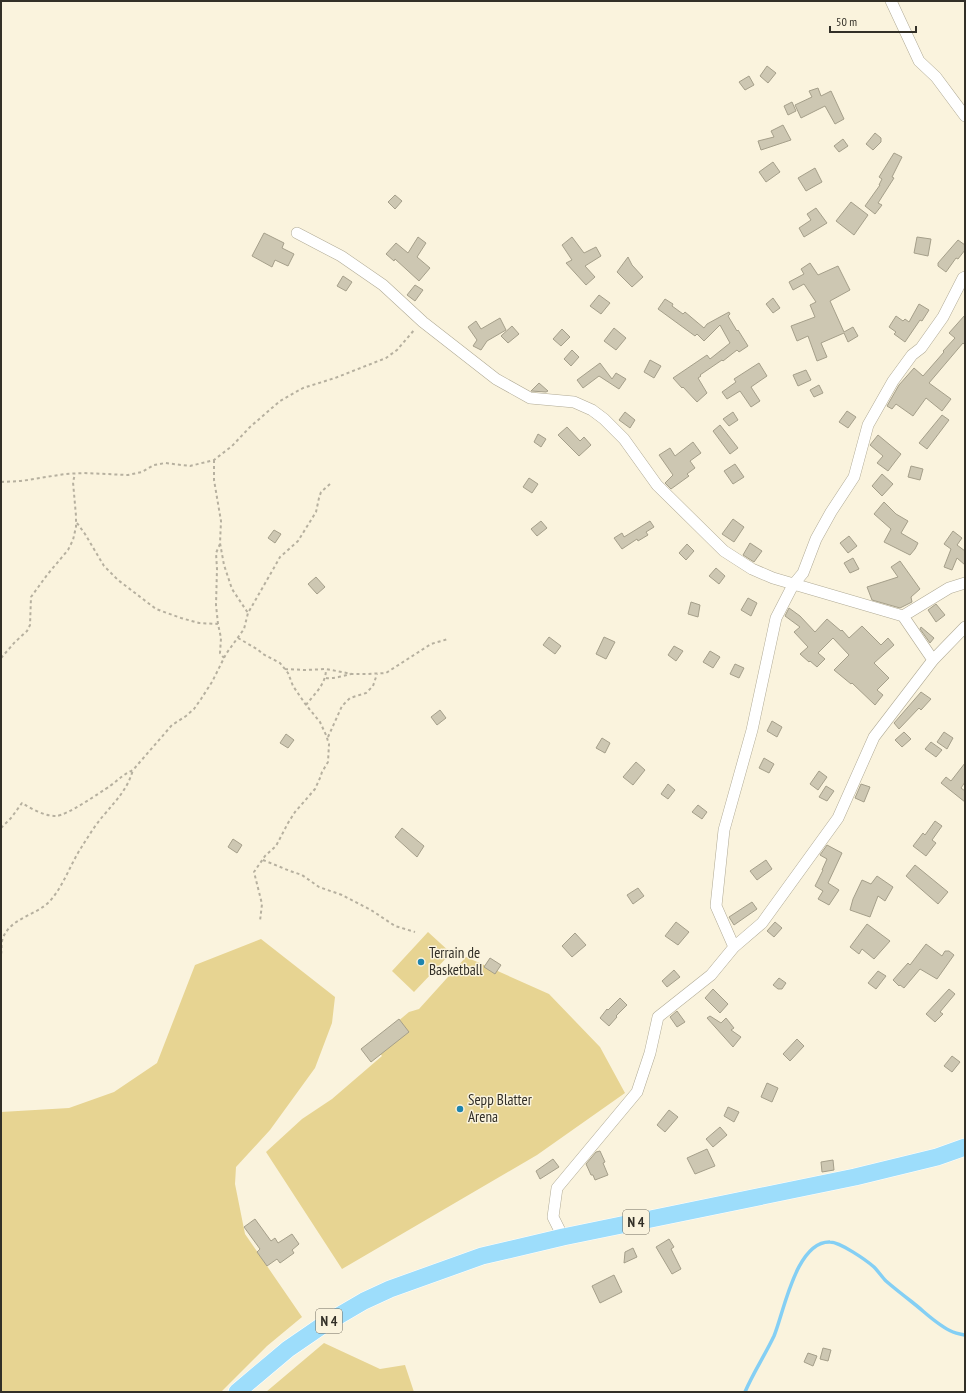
<svg xmlns="http://www.w3.org/2000/svg" width="966" height="1393" viewBox="0 0 966 1393" font-family="'PT Sans Narrow',sans-serif">
<style>
.green{fill:#e7d492}
.lines{fill:none;stroke-linecap:round;stroke-linejoin:round}
.stream{stroke:#84cff4;stroke-width:3.5}
.building{fill:#cdc7b2;stroke:#a59f8a}
.street-casing{stroke:#b0aa95;stroke-width:12}
.primary-casing{stroke:#fff;stroke-width:18}
.path{stroke:#b6b09f;stroke-width:2;stroke-dasharray:3 3;stroke-linecap:butt}
.street{stroke:#fff;stroke-width:11}
.primary{stroke:#9dddfb;stroke-width:17}
.poi-dot{fill:#1e84ae;stroke:#faf3dd;stroke-width:1.5}
.labels{text-anchor:middle;stroke-width:3;stroke-linejoin:round;paint-order:stroke}
.shield{fill:#faf3dd;stroke:#6e6a5e;stroke-width:1}
.shield-label{font-size:14px;font-weight:bold;fill:#322f27}
.poi-label{font-size:15px;fill:#322f27;stroke:#faf3dd;text-anchor:start}
</style>
<rect width="100%" height="100%" fill="#faf3dd"/>
<!-- green -->
<path class="green" d="M428,932L451,953L414,992L392,971Z
M261,939L335,997L332,1023L315,1068L270,1130L236,1167L235,1184L245,1234L302,1317L267,1346L221,1392H1V1112L69,1108L114,1092L157,1063L195,965Z
M466,957L549,994L600,1047L625,1093L537,1155L342,1269L266,1152L302,1119L332,1099L382,1056L372,1043L409,1012L419,1009Z
M324,1343L380,1369L405,1365L414,1392H266Z"/>
<g class="lines">
<!-- stream -->
<path class="stream" d="M745,1392C753,1373 765,1355 774,1336C784,1312 796,1241 830,1242C840,1242 866,1260 874,1267C878,1271 882,1277 886,1281C894,1288 903,1295 912,1302C925,1312 938,1326 953,1332C957,1334 961,1334 965,1335"/>
</g>
<!-- building -->
<path class="building" d="M767,66L776,73L768,83L760,76Z
M749,76L754,85L745,90L739,82Z
M818,88L821,96L831,91L844,119L835,124L825,106L801,118L795,105L812,97L809,91Z
M792,102L796,111L788,115L784,106Z
M783,125L791,140L761,150L758,141L774,137L771,131Z
M875,133L881,138V142L873,150L866,144Z
M843,139L848,146L839,152L834,146Z
M894,153L902,157L892,177L894,178L878,203L882,205L875,214L865,206L880,185H879L882,179L879,177Z
M773,162L780,172L766,182L759,172Z
M815,168L822,182L806,191L798,178Z
M395,195L402,201L395,209L388,202Z
M851,202L868,215L854,235L836,221Z
M816,208L827,223L804,237L799,228L811,220L807,214Z
M264,233L284,243L282,248L294,254L288,266L275,260L272,267L252,256Z
M418,237L426,243L417,257L430,268L419,281L395,259L394,261L386,254L396,243L408,253Z
M572,237L584,253L596,247L601,256L585,266L595,277L586,285L566,263L572,260L562,245Z
M917,237L931,239L928,256L914,253Z
M958,240L965,245V250L958,259L956,258L946,272L938,266V263Z
M628,257L632,265L643,277L632,287L617,272Z
M810,263L818,275L838,266L850,290L830,301L844,332L853,327L858,336L848,342L844,333L821,343L827,357L817,361L808,336L797,341L791,326L815,317L810,305L816,302L804,284L793,290L789,282L804,274L801,269Z
M343,276L352,282L346,291L337,286Z
M415,285L423,290L415,301L407,295Z
M599,295L610,303L601,314L590,306Z
M773,298L780,308L773,313L766,304Z
M665,299L673,304L672,306L683,314L685,312L704,328L707,324L729,312L730,314L728,316L737,331L738,330L748,346L739,352L737,350L723,361L722,360L700,375L701,376L698,378L707,393L697,402L683,387L682,388L673,378L707,355L710,359L730,343L720,325L704,341L697,334L695,336L658,309Z
M919,304L929,310L922,321L920,320L905,342L894,334L896,332L889,327L896,316L903,321L905,319L909,322Z
M965,315V345L963,343L929,383L951,399L942,411L926,398L913,416L896,404L892,409L887,406L899,385L914,368L923,376L944,352L943,351L955,338L949,333Z
M500,318L506,330L487,341L481,350L473,346L477,340L468,327L476,321L481,329Z
M512,326L519,334L508,343L501,336Z
M614,328L626,338L616,350L604,341Z
M562,329L570,337L561,346L553,339Z
M572,350L579,357L571,366L564,359Z
M650,360L661,366L654,378L644,372Z
M600,363L612,379L616,373L626,379L619,389L599,376L583,388L577,380Z
M759,363L767,376L751,387L760,401L751,407L740,391L727,399L722,392L736,382L734,379Z
M806,370L811,380L798,386L793,375Z
M539,383L548,391L546,392L531,391Z
M819,385L823,393L814,397L810,390Z
M847,411L856,417L848,428L839,422Z
M625,412L635,420L630,428L619,420Z
M733,412L738,420L729,426L723,419Z
M942,415L949,420L927,449L919,443Z
M720,425L738,448L730,454L713,431Z
M567,427L580,441L584,437L591,445L579,456L558,435Z
M538,434L546,439L541,447L534,442Z
M878,435L901,454L888,471L877,463L883,456L870,445Z
M693,442L701,453L690,461L695,468L687,474L689,476L671,489L665,483L673,475L659,455L670,448L675,456Z
M735,464L744,477L733,484L724,471Z
M911,466L923,469L920,480L908,477Z
M882,474L893,484L882,496L872,486Z
M529,478L538,484L532,493L523,487Z
M884,502L896,514L908,521L901,533L918,543L915,549L910,555L884,542L891,529L874,514Z
M733,519L744,527L734,542L722,534Z
M541,521L547,528L537,536L531,529Z
M650,521L654,527L646,532L648,535L638,541L637,539L622,549L614,538L622,533L624,537Z
M274,530L281,534L275,543L268,538Z
M953,531L962,538L957,545L965,551V565L957,558L952,570L944,567L951,549L944,544Z
M849,536L857,546L848,553L840,543Z
M750,543L762,551L754,562L743,555Z
M687,544L694,551L686,560L679,553Z
M853,558L859,569L850,573L844,563Z
M900,561L920,589L911,597L912,602L900,608L872,600L867,587L898,577L891,567Z
M716,568L725,576L719,584L709,576Z
M316,577L325,587L317,594L308,584Z
M748,598L757,603L751,616L741,610Z
M691,602L700,605L698,617L688,614Z
M936,604L945,615L936,622L928,610Z
M789,608L800,616L815,632L827,619L841,631L842,630L849,638L862,626L881,645L888,638L894,645L874,663L889,678L877,690L883,695L875,705L852,683L851,684L834,670L849,655L833,638L818,653L825,659L817,667L810,661L809,662L800,654L808,647L794,632L800,627L785,616Z
M921,627L934,638L930,643L920,629Z
M549,637L561,646L555,654L543,645Z
M604,637L615,642L606,659L596,654Z
M674,646L683,651L676,661L668,655Z
M710,651L720,657L713,668L703,662Z
M735,664L744,668L739,678L730,674Z
M921,692L931,699L921,710L919,708L899,729L894,723Z
M440,710L446,718L437,725L431,717Z
M772,721L782,727L777,737L767,731Z
M904,732L911,739L902,747L895,740Z
M944,732L953,738L947,749L937,742Z
M286,734L294,740L288,748L280,743Z
M602,738L610,743L605,753L596,748Z
M931,742L942,750L936,757L925,749Z
M764,758L774,764L769,773L759,768Z
M636,762L645,770L633,785L623,777Z
M965,763V782L961,788L965,791V802L941,783L946,777L951,781Z
M819,771L827,777L818,790L810,784Z
M668,784L675,790L668,799L661,794Z
M861,784L870,787L864,802L855,798Z
M826,786L834,791L827,801L819,797Z
M698,805L707,812L702,819L692,812Z
M935,821L942,826L932,840L936,843L926,856L913,846L923,833L925,835Z
M402,828L424,846L417,857L395,837Z
M233,839L242,845L237,853L228,847Z
M827,845L842,853L828,883L839,890L829,905L818,899L823,891L815,886L823,870H822L827,859L820,855Z
M766,860L772,869L757,880L750,871Z
M915,865L948,892L938,904L906,876Z
M877,876L893,887L885,901L878,896L870,917L850,910L853,899L862,880L871,884Z
M638,888L644,896L633,904L627,895Z
M752,902L757,909L734,925L729,917Z
M676,922L689,932L678,945L665,936Z
M775,922L782,928L774,937L767,931Z
M867,924L890,941L874,959L862,949L859,954L850,947Z
M575,933L586,945L572,957L562,946Z
M926,944L942,956L945,951H949L954,955L937,979L920,969L904,988L900,985L899,986L893,980L908,963L910,965Z
M490,958L501,965L495,974L484,967Z
M674,970L680,977L667,987L662,981Z
M878,971L886,976L876,989L868,983Z
M779,978L786,983L782,989H778L773,985Z
M713,989L728,1004L720,1013L705,998Z
M949,989L955,994L940,1012L943,1014L935,1022L926,1014Z
M620,998L627,1005L616,1016L617,1017L609,1026L600,1018L607,1009L608,1010Z
M677,1011L685,1022L677,1027L670,1017Z
M710,1016L721,1023L726,1018L734,1028L731,1030L741,1037L733,1047L707,1018Z
M399,1019L409,1032L371,1062L361,1049Z
M797,1039L804,1046L790,1061L783,1054Z
M952,1056L960,1062L952,1072L944,1066Z
M767,1083L778,1088L772,1102L761,1097Z
M728,1107L739,1112L734,1122L724,1116Z
M669,1110L678,1117L665,1132L657,1125Z
M720,1127L727,1135L713,1147L706,1139Z
M707,1149L715,1166L695,1174L687,1158Z
M600,1151L605,1162L603,1163L608,1175L595,1180L593,1175H591L586,1164L596,1152Z
M553,1159L559,1167L540,1179L536,1171Z
M833,1160L834,1170L822,1172L821,1162Z
M255,1219L271,1241L275,1238L278,1243L292,1234L299,1244L292,1250L294,1253L280,1263L277,1259L267,1266L257,1252L260,1249L244,1227Z
M669,1239L674,1247L671,1249L681,1269L672,1274L656,1247Z
M633,1248L637,1257L624,1263L625,1252Z
M614,1275L622,1292L600,1303L592,1286Z
M823,1348L831,1350L828,1361L820,1359Z
M808,1353L817,1356L813,1366L804,1362Z"/>
<g class="lines">
<!-- street casing -->
<g class="street-casing">
<path id="street" d="M891,1L919,61L936,77L965,116
M297,233L341,256L383,285L423,322L496,379L530,398L574,402L592,410L604,419L624,439L657,485L724,551L752,569L773,578L903,616L949,588L965,583
M903,616L933,660
M734,947L716,906L724,830L752,730L776,618L793,585L803,573L816,539L831,512L854,477L868,425L893,381L912,355L921,348L943,317L963,278L965,277
M563,1237L553,1217L557,1188L637,1092L650,1053L658,1017L711,975L734,947L762,923L838,818L874,737L933,660L965,627"/>
</g>
<!-- primary casing -->
<g class="primary-casing">
<path id="primary" d="M237,1392L288,1349L323,1325L364,1301L390,1289L482,1256L563,1237L855,1177L937,1157L965,1147"/>
</g>
<!-- path -->
<path class="path" d="M214,460V480L221,521L220,543L224,565L232,589L248,613
M1,482L21,481L65,474L84,473L128,475L142,472L154,465L165,463L190,466L214,460L232,446L250,427L280,401L303,388L335,378L386,358L397,350L415,329
M77,523L85,534L104,566L118,580L156,609L181,618L199,623L218,624
M220,544L216,553L217,569L216,605L218,624L221,638L220,653L224,658
M238,638L257,649L263,654L280,663L288,673L293,686L306,705L320,722L326,735L329,744L328,762L322,772L320,778L315,789L295,812L288,823L276,846L265,856L254,872L262,904L260,921
M1,658L15,642L27,631L30,625L31,597L47,575L68,550L73,540L76,527V516L73,482L75,474
M285,669L305,670L326,669L352,674H367L386,673L431,644L448,639
M326,678C333,679 343,676 351,674
M306,705C314,694 326,685 326,669
M328,737L342,706L350,698L366,693L373,686L377,674
M1,828L11,818L22,803C32,809 44,816 56,816C66,816 101,792 110,786C118,780 124,774 133,770L172,725L186,716L194,709L201,699L212,682L226,654L244,629L248,613L275,566L280,557L298,541L316,512L319,498L321,492L330,484
M263,860L290,871L302,875L319,887L342,895L371,910L395,926L415,932
M1,954C2,950 1,945 2,941C8,918 36,916 50,901C64,885 70,865 81,848C88,837 95,825 104,815C117,799 127,790 133,770"/>
<!-- street -->
<use href="#street" class="street"/>
<!-- primary -->
<use href="#primary" class="primary"/>
</g>
<!-- markers -->
<g class="poi-dot">
<circle cx="421" cy="962" r="4"/>
<circle cx="460" cy="1109" r="4"/>
</g>
<g class="labels">
<!-- shield labels -->
<g class="shield">
<rect x="623" y="1210" width="26" height="24" rx="3"/>
<rect x="316" y="1309" width="26" height="24" rx="3"/>
</g>
<g class="shield-label">
<text x="636" y="1227">N 4</text>
<text x="329" y="1326">N 4</text>
</g>
<!-- poi labels -->
<g class="poi-label">
<text x="429" y="958">Terrain de<tspan x="429" dy="17">Basketball</tspan></text>
<text x="468" y="1105">Sepp Blatter<tspan x="468" dy="17">Arena</tspan></text>
</g>
</g>
<!-- border -->
<rect width="966" height="1393" fill="none" stroke="#322f27" stroke-width="4"/>
<!-- scale -->
<path d="M830 26v6h86v-6" fill="none" stroke="#322f27" stroke-width="2"/>
<text x="836" y="26" font-size="12" fill="#322f27" stroke="#faf3dd" stroke-width="3" paint-order="stroke">50 m</text>
</svg>
